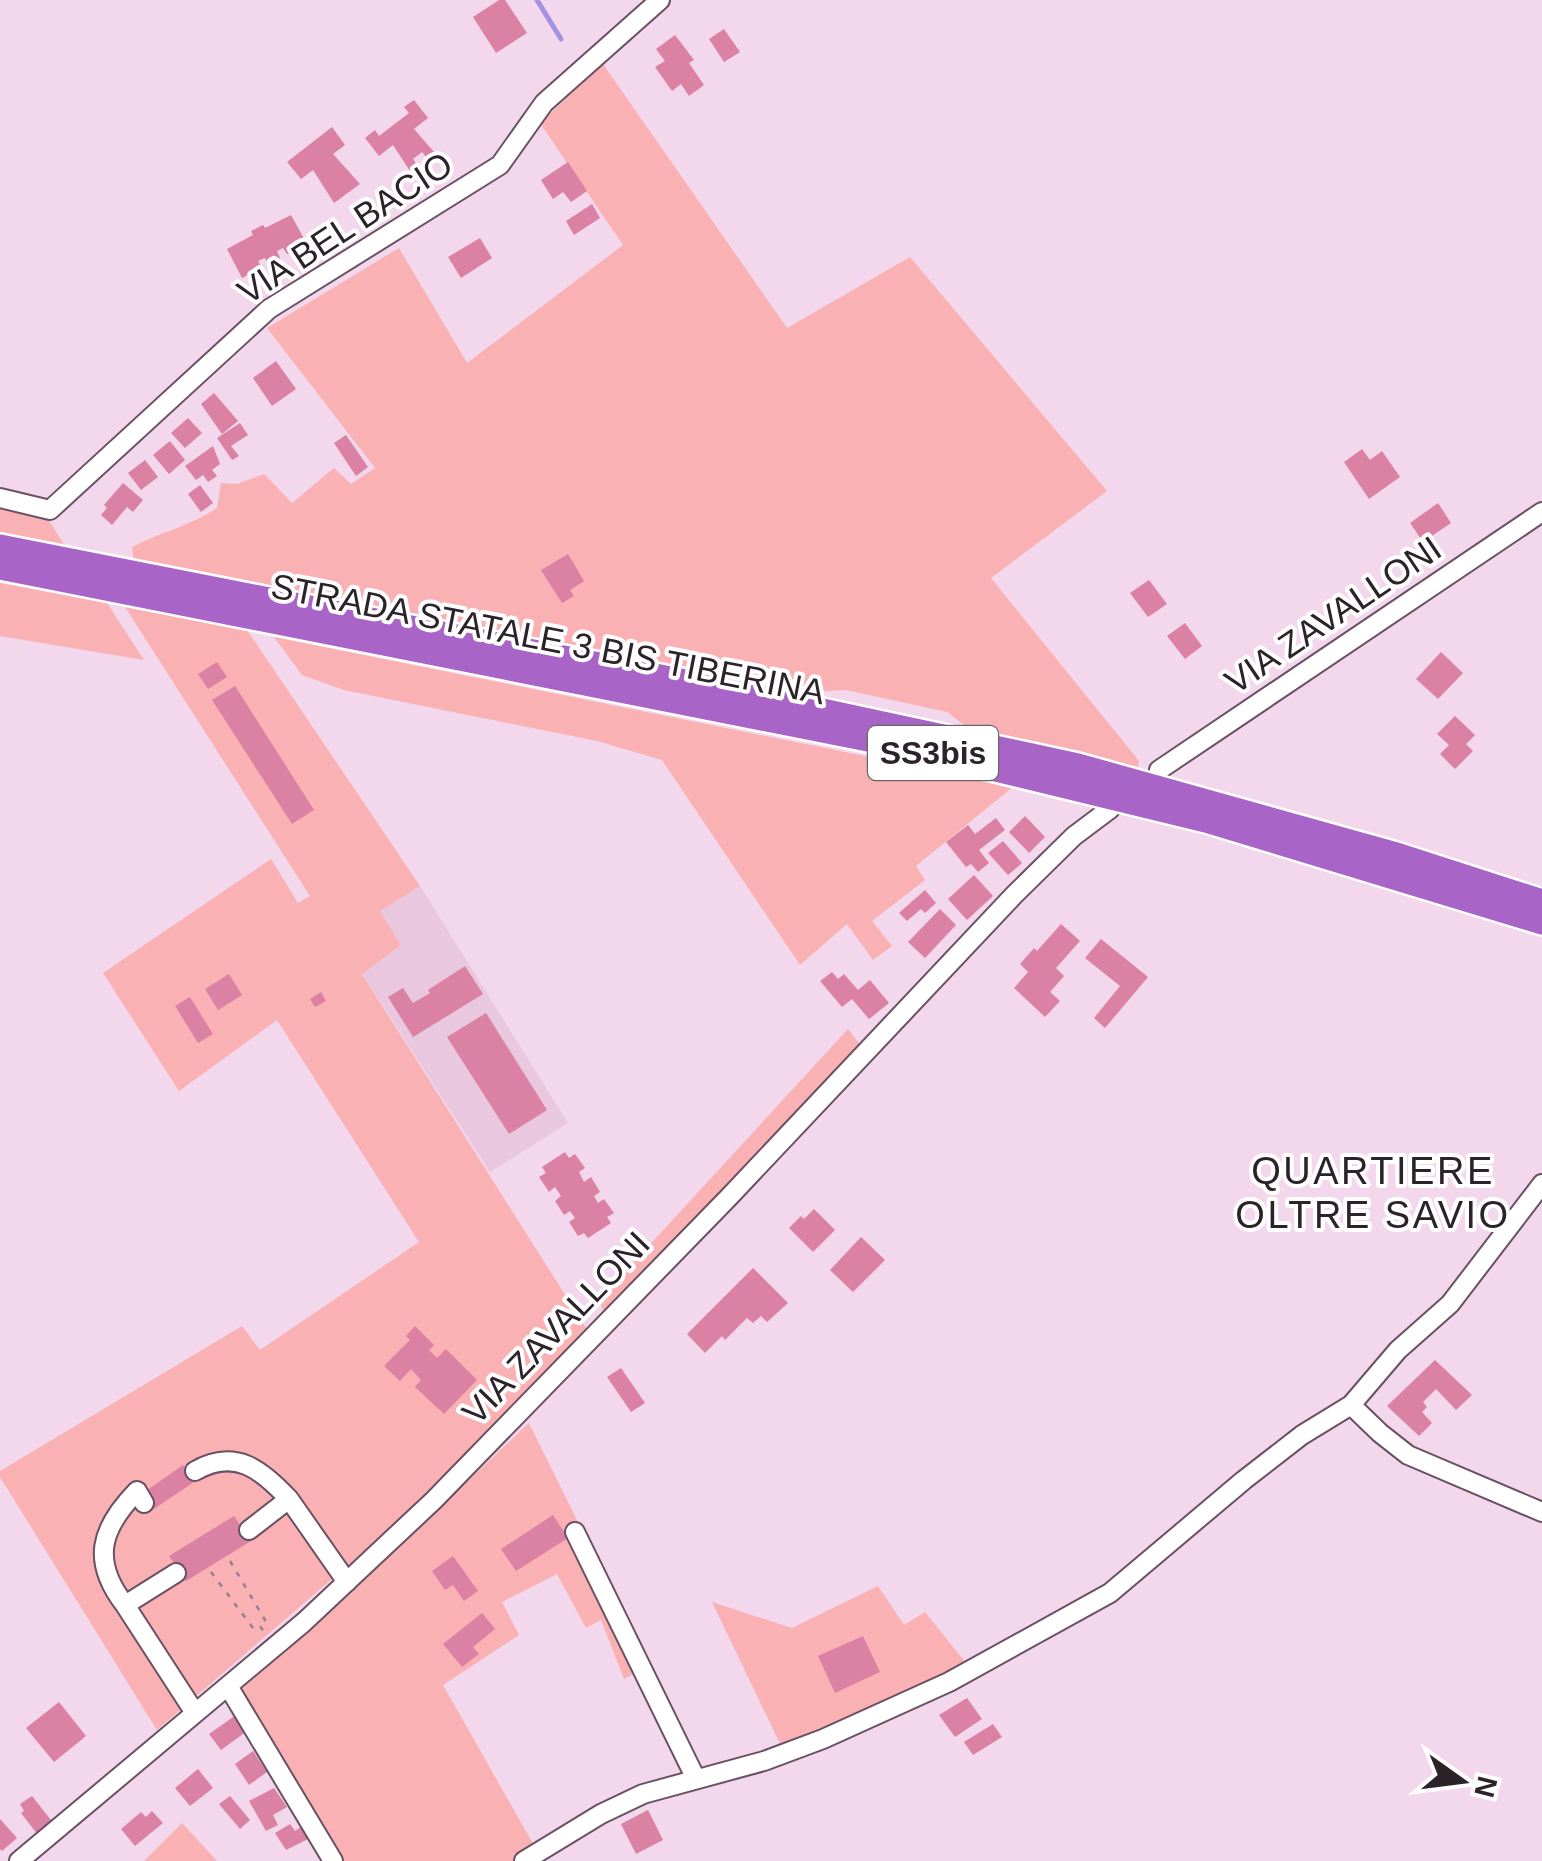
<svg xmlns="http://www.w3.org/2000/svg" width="1542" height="1861" viewBox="0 0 1542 1861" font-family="Arial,sans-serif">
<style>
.built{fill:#e8c7df}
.green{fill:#f9b1b3}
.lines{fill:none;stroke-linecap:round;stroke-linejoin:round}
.stream{stroke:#a391e2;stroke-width:5}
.building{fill:#db81a3}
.minor-casing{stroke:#695163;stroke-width:22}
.highway-casing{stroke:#fff;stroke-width:30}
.path{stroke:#94818f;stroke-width:2.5;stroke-dasharray:5 8;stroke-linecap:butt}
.minor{stroke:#fff;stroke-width:18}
.highway{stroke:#a964c8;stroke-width:25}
.labels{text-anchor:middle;stroke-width:8;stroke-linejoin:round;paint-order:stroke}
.shield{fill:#fff;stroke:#6b6469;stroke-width:2.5}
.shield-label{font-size:32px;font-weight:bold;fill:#2c2229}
.street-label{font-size:35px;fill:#2c2229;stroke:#fff}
.neighbourhood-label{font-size:38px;letter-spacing:2.5px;fill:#2c2229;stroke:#fff}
</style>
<rect width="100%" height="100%" fill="#f3d7ec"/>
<!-- built -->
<path class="built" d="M420,886L568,1123L490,1172L362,973L401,945L380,911Z"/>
<!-- green -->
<path class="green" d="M603,64L787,328L910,257L1107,491L991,578L1139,761L1137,771L971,730L947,712L846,690L789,693L134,562L132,547C161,532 190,526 217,508L221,483L237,484L264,474L292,503L334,468L351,484L375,468L267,328L399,248L467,363L623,245L540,123Z
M0,506L46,516L65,546L0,535Z
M0,583L107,603L144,660L0,636Z
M125,607L247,630L420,886L380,911L401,945L362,974L588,1331L384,1534L157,1730L0,1477V1471L242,1326L260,1350L419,1242L277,1020L179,1091L103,973L271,859L298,903L310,896Z
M274,637L1014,786L916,866L925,880L872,921L892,946L873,960L847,924L800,965L662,760L597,741L344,690L302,675Z
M848,1029L861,1046L606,1314L598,1301Z
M529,1423L649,1666L624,1679L601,1620L586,1628L557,1574L502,1602L519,1635L443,1685L536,1849L514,1861H343L236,1689L376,1568Z
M878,1586L904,1625L925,1612L970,1668L783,1750L712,1602L792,1628Z
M182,1823L217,1861H144Z"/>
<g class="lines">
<!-- stream -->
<path class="stream" d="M537,0L561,39"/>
</g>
<!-- building -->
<path class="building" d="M499,0H505L527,33L496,53L473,17Z
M724,29L740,52L724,62L709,39Z
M675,35L694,60L689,63L704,85L689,96L681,84L672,91L655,67L665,61L656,49Z
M414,100L428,118L414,129L434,152L427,158L422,152L413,159L417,165L410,171L393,145L379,156L365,138L375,130L379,136L409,113L404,107Z
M332,127L345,145L333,154L360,184L334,203L313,170L301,179L287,162Z
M568,162L587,191L571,202L563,192L553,199L541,180Z
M592,204L600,218L574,235L566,221Z
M291,215L307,244L287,254L283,248L277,251L280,258L268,264L265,258L258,261L262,268L242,278L227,249L253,235L251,231L263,225L265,228Z
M480,238L492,258L461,278L448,257Z
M276,361L296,389L272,406L253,378Z
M214,393L238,421L222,434L201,404Z
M188,418L202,433L185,448L171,433Z
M240,423L248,435L231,446L239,456L232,460L217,438Z
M346,435L368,467L356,476L334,443Z
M170,441L185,460L169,474L153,455Z
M213,446L220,464L212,470L217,476L208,482L203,475L196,480L185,466Z
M1362,449L1370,460L1382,451L1400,477L1369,499L1344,462Z
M145,460L158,477L141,490L128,473Z
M123,483L143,500L133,512L127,507L112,525L101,515L107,508L104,505Z
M200,485L213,503L201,512L188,494Z
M1438,503L1451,523L1423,542L1410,523Z
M568,554L584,581L570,590L574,596L562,603L541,570Z
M1149,580L1167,604L1148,617L1130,593Z
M1185,623L1202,646L1185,659L1167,636Z
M1441,652L1463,673L1438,699L1416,679Z
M217,662L227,677L208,689L198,674Z
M235,686L314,810L292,824L212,700Z
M1455,716L1475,735L1466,744L1473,751L1455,769L1440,754L1449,745L1437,734Z
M1025,816L1045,837L1029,853L1009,832Z
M996,818L1005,830L979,850L989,863L978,872L971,864L966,867L946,842L968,825L975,834Z
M1003,841L1022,863L1008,875L988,853Z
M974,875L993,896L967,920L948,899Z
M925,890L936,903L925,913L921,909L907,921L899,913Z
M940,909L956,925L925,958L908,942Z
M1061,924L1080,941L1056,968L1064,976L1050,992L1060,1001L1045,1017L1014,988L1028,972L1020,964L1034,948L1037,951Z
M1101,939L1148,977L1105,1028L1094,1018L1120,986L1085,958Z
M465,966L483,994L413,1037L388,997L403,988L413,1003L430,993L428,990Z
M832,972L838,979L844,974L858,990L870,980L889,1003L869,1019L852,999L842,1007L820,981Z
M229,974L242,995L218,1010L205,989Z
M321,992L326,1001L315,1007L310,999Z
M190,997L213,1034L198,1043L175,1006Z
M486,1013L547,1110L509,1134L447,1037Z
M565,1152L569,1158L575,1154L585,1168L579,1172L584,1182L591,1177L600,1192L594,1196L598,1203L604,1199L614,1213L607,1217L611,1223L588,1238L584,1233L578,1236L569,1222L575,1218L570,1211L564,1215L555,1201L561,1196L555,1187L549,1192L539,1177L546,1173L542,1167Z
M814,1209L835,1230L813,1252L789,1228L801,1216L804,1219Z
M861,1237L885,1260L853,1292L830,1270Z
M753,1268L788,1303L767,1322L761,1316L753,1323L747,1318L725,1340L722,1336L705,1353L687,1334Z
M415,1326L434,1345L429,1350L437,1358L446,1349L477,1380L444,1414L415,1387L421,1380L411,1369L400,1381L384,1366L410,1340L406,1336Z
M1435,1360L1472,1395L1456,1410L1436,1389L1423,1402L1427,1407L1422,1412L1432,1423L1419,1436L1387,1406Z
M621,1368L645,1403L631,1412L607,1377Z
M183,1465L194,1482L154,1509L143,1493Z
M553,1515L568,1538L516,1571L501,1549Z
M234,1516L251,1541L186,1581L169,1556Z
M453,1556L478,1591L464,1601L453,1585L445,1590L432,1571Z
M482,1613L495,1629L473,1647L479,1654L462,1667L443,1644Z
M863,1636L880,1672L835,1693L818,1656Z
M967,1698L982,1719L955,1737L939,1715Z
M59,1702L86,1736L54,1762L26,1728Z
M236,1715L247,1731L221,1750L209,1734Z
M993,1724L1002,1737L973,1755L964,1742Z
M253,1751L267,1772L249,1785L235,1764Z
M198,1769L213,1788L190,1806L175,1788Z
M274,1788L287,1807L273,1815L278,1825L266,1831L249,1801Z
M32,1796L54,1824L38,1835L21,1813L24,1811L20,1804Z
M230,1796L250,1820L240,1829L219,1804Z
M648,1810L663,1840L636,1854L621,1824Z
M152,1811L163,1823L135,1846L121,1829L141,1812L146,1817Z
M0,1819L17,1838L2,1851L0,1849Z
M290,1824L295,1831L301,1827L308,1839L286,1850L275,1833Z"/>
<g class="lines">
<!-- minor casing -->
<g class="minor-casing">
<path id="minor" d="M0,498L50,510L269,309L500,165L544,103L660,0
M1159,770L1542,512
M1351,1405L1380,1433L1408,1455L1542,1512
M195,1471C235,1448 261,1469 289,1499
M249,1530L289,1499L347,1582
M575,1532L696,1779
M176,1573L125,1605L195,1713
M125,1605C91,1561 100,1529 137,1491L144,1503
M228,1686L333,1861
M19,1861L304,1622L434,1500L730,1196L1015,894L1074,836L1110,809
M524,1861L601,1814L643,1794L764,1761L823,1739L949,1682L1110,1593L1244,1480L1302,1435L1351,1405L1398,1350L1450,1304L1542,1184"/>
</g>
<!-- highway casing -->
<g class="highway-casing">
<path id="highway" d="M0,547L711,687L1078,766L1393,854L1542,902
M0,567L888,743L1206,820L1542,922"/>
</g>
<!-- path -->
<path class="path" d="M230,1561L265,1620L259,1625L265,1633
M211,1572L253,1628L258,1625"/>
<!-- minor -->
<use href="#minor" class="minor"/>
<!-- highway -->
<use href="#highway" class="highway"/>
</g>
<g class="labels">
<!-- shield labels -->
<rect class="shield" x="868" y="726" width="130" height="54" rx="8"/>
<g class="shield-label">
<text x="933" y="764">SS3bis</text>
</g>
<!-- street labels -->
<g class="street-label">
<text transform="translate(345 228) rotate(-33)" y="12">VIA BEL BACIO</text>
<text transform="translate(1333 615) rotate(-34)" y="12">VIA ZAVALLONI</text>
<text transform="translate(548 639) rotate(11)" y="12">STRADA STATALE 3 BIS TIBERINA</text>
<text transform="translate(556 1328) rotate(-46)" y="12">VIA ZAVALLONI</text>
</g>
<!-- neighbourhood labels -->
<g class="neighbourhood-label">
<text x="1373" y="1184">QUARTIERE<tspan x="1373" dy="44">OLTRE SAVIO</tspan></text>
</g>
</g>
<!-- north arrow -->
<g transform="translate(1462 1781) rotate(104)" stroke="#ffffff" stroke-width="8" paint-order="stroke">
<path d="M0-8L18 38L0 25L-18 38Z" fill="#2c2229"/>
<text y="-15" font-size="28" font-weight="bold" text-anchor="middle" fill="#2c2229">N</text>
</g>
</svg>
